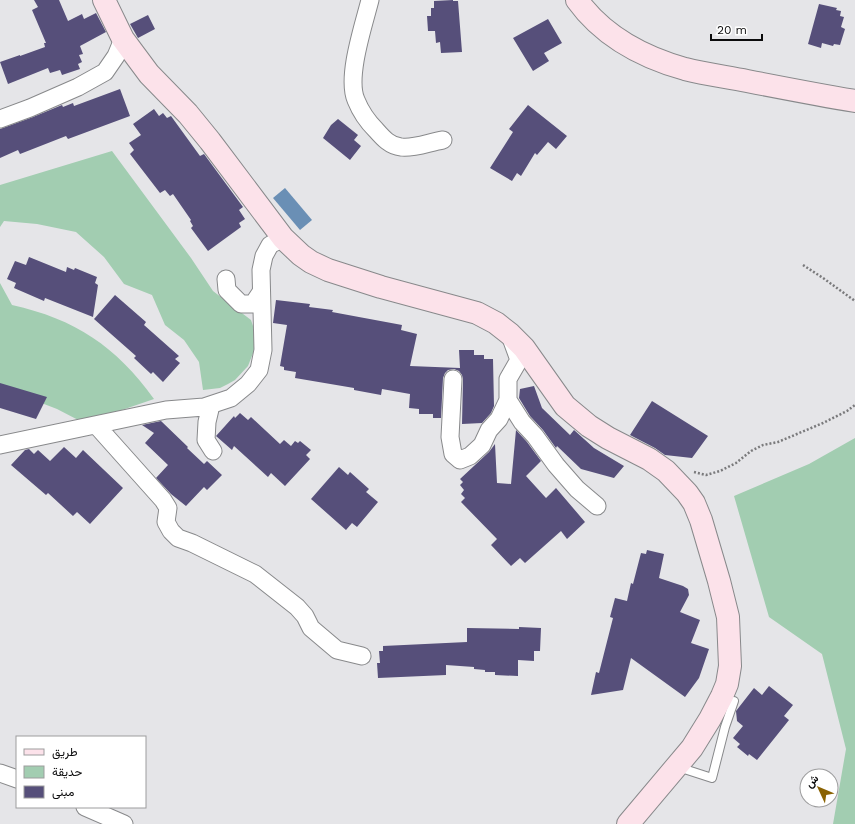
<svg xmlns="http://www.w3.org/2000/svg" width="855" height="824" viewBox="0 0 855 824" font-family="'Work Sans',Vazirmatn,sans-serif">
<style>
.green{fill:#a2cdb1}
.water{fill:#6a8fb5}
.building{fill:#564f7a}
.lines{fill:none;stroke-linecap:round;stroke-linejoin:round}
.lane-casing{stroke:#88898b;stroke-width:10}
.street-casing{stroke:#88898b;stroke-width:19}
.secondary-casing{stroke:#88898b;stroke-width:24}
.path{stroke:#7a7a7c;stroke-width:2.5;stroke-dasharray:2 2;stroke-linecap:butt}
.lane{stroke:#fff;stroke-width:8}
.street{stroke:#fff;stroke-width:17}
.secondary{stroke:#fce2ea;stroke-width:22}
</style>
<rect width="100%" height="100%" fill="#e5e5e8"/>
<!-- green -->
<path class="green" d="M112,151L191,258L213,291L251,320L254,329L255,348L248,366L235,380L228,384L220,388L203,390L199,362L184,340L165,325L152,295L124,284L104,257L76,232L37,224L4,221L0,227V185Z
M0,283L12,305C75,319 116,346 154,399L84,423L57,409L0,387Z
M855,438V824H833L846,749L822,654L769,617L734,496L809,464Z"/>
<!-- water -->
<path class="water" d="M285,188L312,220L300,230L273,198Z"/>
<!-- building -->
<path class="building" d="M34,0H59L68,21L82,14L84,19L96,13L106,32L80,46L83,54L79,55L82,62L78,64L80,69L62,75L60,70L50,73L48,68L8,84L0,62L20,55V56L45,47L44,43H46L32,10L38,7Z
M453,0V1H458L462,52L441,53L440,42L436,43L435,31H428L427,16H431V8H434V1Z
M819,4L837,8L836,10L841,11L840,16L844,17L841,27L845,29L840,45L834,44L833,46L822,43L821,48L808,44Z
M148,15L155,29L138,38L130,24Z
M548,19L562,43L544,53L549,61L533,71L513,38Z
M120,89L130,116L68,139L66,136L20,154L18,150L0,158V129L33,117L62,105L63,107L73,103L74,106Z
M528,105L567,136L556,149L548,142L537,155L535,153L521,176L517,173L512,181L490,168L513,132L509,129Z
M154,109L159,116L163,113L167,118L171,116L200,156L204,154L243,207L239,210L245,219L239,223L241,227L208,251L191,228L193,226L190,221L191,220L173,194L170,196L165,190L160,193L130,154L134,150L129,143L141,135L133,124Z
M338,119L358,135L354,140L361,146L350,160L323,138L331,125Z
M29,257L66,272L67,267L74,270L75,268L97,277L95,283L98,285L93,317L45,298L44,301L14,288L16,283L7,279L15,261L26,265Z
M115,295L146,322L144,325L179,356L175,359L180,363L163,382L153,372L151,374L134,358L136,356L94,319Z
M276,300L310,304L309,307L333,310L332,312L402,325L401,330L417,334L410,366L460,368L459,350H474V355H484V359H493L494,406L491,413L482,423L462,424L463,379L462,375L459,371L454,369L448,370L445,373L443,378L441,418H433V414H419V409L409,408L410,394L382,389L381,395L354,390V388L295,378L296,372L284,370V367L280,366L287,325L273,323Z
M0,383L47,397L36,419L0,408Z
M534,386L542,408L570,435L574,430L594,448L624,466L614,478L581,469L557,446L556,448L543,430L530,416L519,398L520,389Z
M652,401L708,436L692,458L665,455L655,448L630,435Z
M240,413L248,420L251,417L280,444L284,440L291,446L295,441L298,443L300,441L311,450L306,455L310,459L285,486L271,473L268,477L234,446L232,450L216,436L234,416L235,418Z
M161,421L188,447L187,448L204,464L207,461L222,475L207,490L204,487L186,506L171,494L156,478L168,465L145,443L154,433L142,425Z
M516,430L527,442L541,461L526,476L546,498L556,488L585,522L567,539L561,531L525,563L520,558L511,566L491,545L497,539L461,502L465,498L461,494L464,490L460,485L463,482L460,479L489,452L495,444L497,483L511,484Z
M64,447L76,458L83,450L123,488L90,524L77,512L73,516L48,493L46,495L11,465L25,450L29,449L34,454L38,450L50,461Z
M339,467L348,475L350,472L369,489L366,492L378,502L357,527L352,523L346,530L311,499Z
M647,550L664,554L659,578L683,586L688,589L689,595L680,612L700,620L691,643L709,649L699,678L685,697L631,658L623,690L591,695L596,672L599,673L613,618L610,617L615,598L627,601L631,583L633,584L641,553L646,554Z
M519,627L541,628L540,651H534V661L518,660V676L495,675V672H485V670L474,669V667L446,665V675L378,678L377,663H380L379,651H383V646L467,642V628L519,629Z
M769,686L793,705L784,716L789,720L757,760L749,754L748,756L737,747L740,744L733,738L743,726L737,721L736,711L754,688L762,695Z"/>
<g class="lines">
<!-- lane casing -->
<g class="lane-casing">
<path id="lane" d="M678,767L712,778L725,727L734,701"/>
</g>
<!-- street casing -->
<g class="street-casing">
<path id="street" d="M370,0C364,24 346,77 356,100C360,110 368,122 376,130C383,138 390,146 401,147C413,149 430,142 443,140
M0,119L30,108L78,87L105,72L116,56L123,39
M226,279L227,290L241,304H253L261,292
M511,338L519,360L508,379V400L522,422L535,436L556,465L577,489L597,506
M453,379L450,437L453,454L460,460L470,456L482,445L489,430L499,419L508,400
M211,405L207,422L206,440L213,451
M96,425L163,500L168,508L166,522L171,531L178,538L192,543L255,574L297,607L305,616L311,628L337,650L362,656
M0,445L166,410L204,407L231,398L248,384L259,370L263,350L261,270L264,256L270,245L283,238
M0,773L17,779
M85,807L124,824"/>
</g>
<!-- secondary casing -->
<g class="secondary-casing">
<path id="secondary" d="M104,0L123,39L149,74L188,114L210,141L283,238L301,255L311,262L328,270L381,287L477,313L496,323L510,334L524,348L565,406L589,426L608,438L649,459L666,471L687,493L694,503L701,520L719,581L728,617L730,666L727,684L722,696L710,719L692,748L628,824
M577,0C603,36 642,57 685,69C705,74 727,77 747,81C783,88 819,95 855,101"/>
</g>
<!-- path -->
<path class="path" d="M803,265L823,278L855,301
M694,472L706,475L720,471L736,463L751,451L763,445L778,442L823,423L847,411L855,405"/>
<!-- lane -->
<use href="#lane" class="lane"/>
<!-- street -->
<use href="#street" class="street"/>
<!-- secondary -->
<use href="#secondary" class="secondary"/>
</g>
<!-- legend -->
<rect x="16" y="736" width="130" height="72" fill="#ffffff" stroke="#9d9d9e"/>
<rect x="24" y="749" width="20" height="6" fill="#fce2ea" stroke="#9d9d9e"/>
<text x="52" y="756" font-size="12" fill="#0b0b0c">طريق</text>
<rect x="24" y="766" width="20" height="12" fill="#a2cdb1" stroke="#9d9d9e"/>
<text x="52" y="776" font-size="12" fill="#0b0b0c">حديقة</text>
<rect x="24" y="786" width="20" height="12" fill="#564f7a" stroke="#9d9d9e"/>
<text x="52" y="796" font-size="12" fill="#0b0b0c">مبنى</text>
<!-- north arrow -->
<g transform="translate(819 788) rotate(314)"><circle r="19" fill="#ffffff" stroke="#9d9d9e"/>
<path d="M0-3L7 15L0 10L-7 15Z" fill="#8a6202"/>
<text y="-6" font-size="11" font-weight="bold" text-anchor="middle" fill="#0b0b0c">ش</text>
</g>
<!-- scale -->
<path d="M711 34v6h51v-6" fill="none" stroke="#0b0b0c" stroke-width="2"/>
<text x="717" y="34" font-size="12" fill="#0b0b0c" stroke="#ffffff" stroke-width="3" paint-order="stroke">20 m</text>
</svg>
